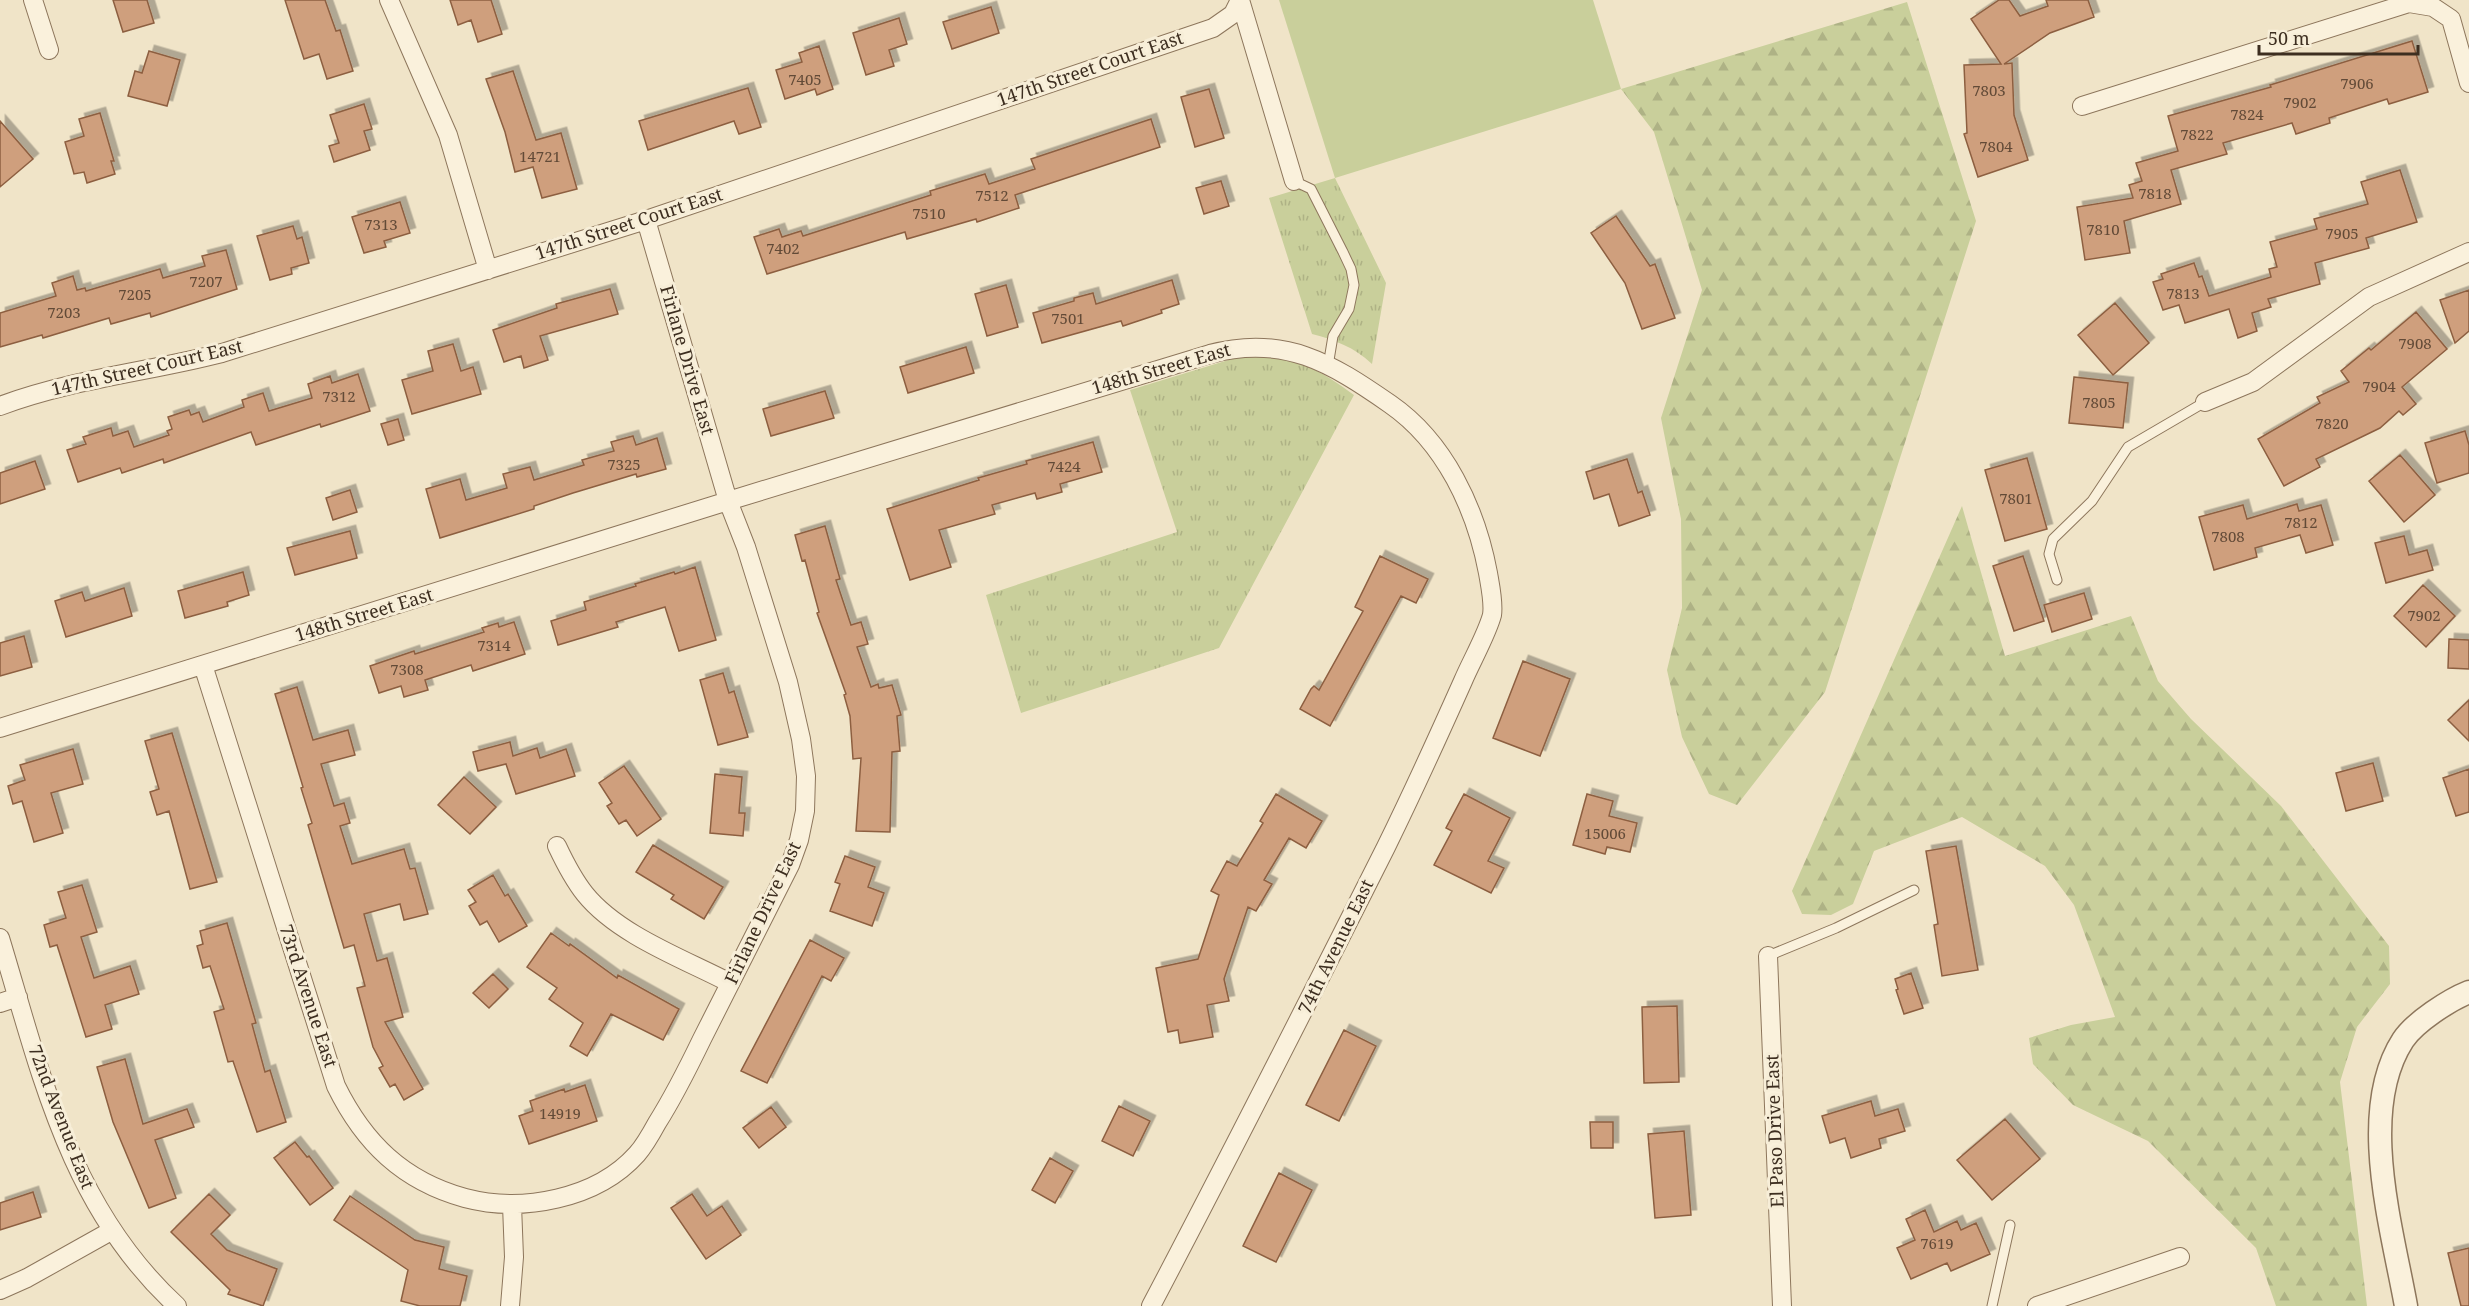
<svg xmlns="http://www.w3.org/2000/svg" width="2469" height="1306" viewBox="0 0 2469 1306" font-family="'Noto Serif',serif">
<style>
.grass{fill:url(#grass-tufts)}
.forest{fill:url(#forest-firs)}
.green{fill:#c9cf9b}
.building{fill:#cf9f7d;stroke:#8d5f41;stroke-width:1.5;filter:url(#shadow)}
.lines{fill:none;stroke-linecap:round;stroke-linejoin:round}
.service-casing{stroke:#8d765c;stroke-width:11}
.minor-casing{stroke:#8d765c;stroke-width:20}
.tertiary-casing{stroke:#8d765c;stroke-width:25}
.service{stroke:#faf1dc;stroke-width:9}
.minor{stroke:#faf1dc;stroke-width:18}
.tertiary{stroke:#faf1dc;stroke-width:22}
.labels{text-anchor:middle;stroke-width:6;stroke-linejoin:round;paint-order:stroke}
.number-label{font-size:15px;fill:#624a37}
.street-label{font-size:18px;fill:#3d2e20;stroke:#f7eed8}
</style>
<defs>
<pattern id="grass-tufts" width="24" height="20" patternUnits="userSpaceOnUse" patternTransform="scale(1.5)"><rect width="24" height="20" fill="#c9cf9b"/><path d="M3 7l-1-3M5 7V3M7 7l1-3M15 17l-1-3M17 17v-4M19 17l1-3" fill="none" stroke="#aeb285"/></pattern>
<pattern id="forest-firs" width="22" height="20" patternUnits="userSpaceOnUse" patternTransform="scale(1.5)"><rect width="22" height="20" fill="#c9cf9b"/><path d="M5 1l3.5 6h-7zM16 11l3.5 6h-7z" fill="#aeb285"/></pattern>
<filter id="shadow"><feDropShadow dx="5.5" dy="-5.5" stdDeviation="0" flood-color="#0004"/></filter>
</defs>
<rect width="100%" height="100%" fill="#f0e4c8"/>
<!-- grass -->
<path class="grass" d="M1335,178L1386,283L1372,364C1354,347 1335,340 1312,334L1269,198Z
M1264,356C1306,363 1320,370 1354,395L1219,648L1021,713L986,595L1177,532L1130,390L1235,358Z"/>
<!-- forest -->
<path class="forest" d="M1907,2L1976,221L1825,692L1737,805L1709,794L1682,737L1667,670L1682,608L1681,519L1661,418L1702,290L1654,132L1621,89Z
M1962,506L2005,656L2131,616L2158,681L2191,719L2281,806L2389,946L2390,984L2357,1027L2340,1082L2367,1306H2276L2256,1248L2148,1141L2073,1105L2033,1064L2029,1038L2071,1025L2115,1017L2074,905L2045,866L1962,817L1874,851L1853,904L1831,915L1802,914L1792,891Z"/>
<!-- green -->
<path class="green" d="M1279,0H1593L1621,89L1335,178Z"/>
<!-- building -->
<path class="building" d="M113,0H147L154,23L123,32Z
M285,0H325L336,31L340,30L353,71L327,79L319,54L304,59Z
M450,0H491L502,34L478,42L471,20L458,25Z
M1999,0H2009L2020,16L2048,6L2046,0H2088L2094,17L2050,33L2004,64L2012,63L2014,115L2028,160L1978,177L1964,134L1967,133L1964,65L2001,64L1971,19Z
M991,7L999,33L952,49L943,22Z
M899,18L907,44L889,50L894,66L866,75L853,33Z
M2412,41L2428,92L2389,104L2387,99L2329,118L2330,123L2296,134L2292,123L2223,143L2227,154L2171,170L2181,204L2124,221L2130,253L2085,260L2077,207L2133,198L2129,185L2142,181L2136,163L2178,151L2168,116L2271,87L2270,85Z
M819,46L833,89L817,95L815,89L785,99L776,70L802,62L799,53Z
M149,51L180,60L167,106L128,96L135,71L142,73Z
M513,71L536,140L561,133L577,189L542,198L533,167L515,172L505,132L486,79Z
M748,88L761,127L739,134L734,121L648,150L639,121Z
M1209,89L1224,138L1195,147L1181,97Z
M364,104L372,129L364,131L370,150L334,162L329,146L339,143L330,115Z
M100,113L114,161H111L115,174L87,183L84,172L74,174L65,142L84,136L79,119Z
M1151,119L1160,147L1015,195L1019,208L977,222L976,219L907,239L905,232L767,274L754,237L779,229L782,237L801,231L803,236L931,195L930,191L985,174L989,184L1035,169L1031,159Z
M0,121L33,159L0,187Z
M2400,170L2417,222L2366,238L2369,248L2315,263L2320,284L2268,299L2271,307L2252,313L2257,331L2238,338L2229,309L2185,323L2179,305L2163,310L2153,282L2163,279L2161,274L2194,263L2199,277L2202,276L2209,296L2271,277L2269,269L2277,267L2270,242L2317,229L2314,219L2368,204L2361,182Z
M1221,181L1229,206L1204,214L1196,188Z
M400,202L410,233L384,241L386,247L364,253L352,217Z
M1616,216L1650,266L1655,264L1675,318L1642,329L1625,283L1591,233Z
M293,226L297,239L302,237L309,263L291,268L292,274L270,280L257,236Z
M226,250L237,289L151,317L150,313L111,324L109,318L43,338L42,335L0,347V313L56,296L52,283L73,276L77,290L85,288L86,291L160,269L163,278L205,266L202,256Z
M1172,280L1179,304L1161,310L1162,313L1123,326L1121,321L1042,343L1033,313L1074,301V298L1093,293L1096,304Z
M1006,285L1018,327L987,336L975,294Z
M610,289L618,314L540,336L548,360L524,368L521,356L504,362L493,330L557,308L556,304Z
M2469,290V331L2455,343L2440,300Z
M2115,303L2149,343L2113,375L2078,335Z
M2416,312L2447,349L2402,387L2416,404L2403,415L2399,411L2380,428L2316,459L2320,467L2284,486L2258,439L2320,403L2317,397L2349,382L2341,371L2369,348L2371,350Z
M453,344L461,371L473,367L481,394L412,414L402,380L433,371L428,351Z
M966,347L974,373L908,393L900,367Z
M358,374L370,411L321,427L320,424L256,445L251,432L164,463L163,459L122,473L120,468L78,482L67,450L86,444L83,437L111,428L113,436L128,431L134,447L169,435L167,431L172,429L168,417L189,410L191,415L199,412L203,422L244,407L242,400L263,393L269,411L312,398L308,384L330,376L332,383Z
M2074,377L2128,383L2123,428L2069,423Z
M825,391L834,418L771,436L763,409Z
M398,419L404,440L388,445L381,424Z
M2465,431L2469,445V473L2437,483L2425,443Z
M633,436L636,445L657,438L666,469L637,477L636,474L573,493L534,506V509L440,538L426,489L460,479L466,500L507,488L503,474L530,467L534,480L584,465L582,460L614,451L611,442Z
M1093,442L1102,472L1060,484L1062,492L1037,499L1035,493L992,505L995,514L939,530L951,567L910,580L887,509L979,480L978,478L1027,464L1026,461Z
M2400,455L2435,495L2404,522L2369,481Z
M2027,458L2047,529L2005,541L1985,470Z
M1627,459L1638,493L1642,491L1650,515L1619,526L1609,494L1594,499L1586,472Z
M35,461L45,489L0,504V473Z
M350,490L357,512L333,520L326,498Z
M2297,504L2299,511L2321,505L2333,545L2306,553L2300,535L2255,548L2257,557L2214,570L2199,517L2243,505L2247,519Z
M825,526L840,579L836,580L851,625L861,622L868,644L857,647L871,687L878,684L879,688L892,685L901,715L897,716L900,751L892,752L890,832L856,831L861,758L853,759L850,716L844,695L846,694L817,613L819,612L805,560L802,561L795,535Z
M350,531L357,558L295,575L287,548Z
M2404,536L2409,555L2427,550L2433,570L2386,583L2375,543Z
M1380,556L1428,579L1416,603L1401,596L1330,726L1300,709L1311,689L1314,686L1319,690L1363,611L1355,607Z
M2023,556L2044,621L2014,631L1993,566Z
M695,567L716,640L679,651L665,607L616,622L618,627L558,645L551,621L586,610L584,602L636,586L635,584L674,572L675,574Z
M243,572L249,595L227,602L228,606L185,618L178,591Z
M2423,585L2455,616L2426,647L2394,616Z
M124,588L132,616L66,637L55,601L82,592L85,601Z
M2084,593L2092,619L2052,632L2044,605Z
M514,622L525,654L473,671L471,665L425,680L428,690L404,697L401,686L379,693L370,666L414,651L415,654L484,632L482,628L498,623L499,627Z
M24,636L32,667L0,676V643Z
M2449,639L2469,640V669L2448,668Z
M1523,661L1570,679L1540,756L1493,738Z
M723,673L729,693L734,691L748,737L718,745L700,680Z
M297,687L313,740L348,730L355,755L321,764L334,806L344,803L350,823L340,826L352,864L404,849L410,869L415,868L428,914L404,920L400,904L364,914L377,961L387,958L403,1017L385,1022L423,1089L404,1100L395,1084L390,1087L379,1068L383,1066L373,1047L357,988L365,986L354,945L344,948L308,825L312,823L301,788L303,787L275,694Z
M2469,700V741L2448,720Z
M172,733L217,882L190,889L169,811L157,815L150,792L159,789L145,741Z
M510,742L513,756L537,748L540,758L566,749L575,776L516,794L506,764L478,771L473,752Z
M73,749L83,784L51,793L63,833L34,842L22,801L13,804L8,786L25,780L20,765Z
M2373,763L2383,801L2346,811L2336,773Z
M624,766L661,819L637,836L626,820L619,824L607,806L612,803L599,783Z
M2469,769V812L2456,816L2443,778Z
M715,774L742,777L739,813H745L743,836L710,833Z
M464,777L496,807L470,834L438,805Z
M1276,794L1322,821L1306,848L1289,838L1264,880L1272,884L1256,911L1248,907L1224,979L1229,1001L1207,1005L1213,1037L1180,1043L1178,1030L1168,1032L1156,968L1198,959L1219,895L1211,891L1227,861L1237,866L1263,823L1260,821Z
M1464,794L1510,818L1488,861L1504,868L1491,893L1434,865L1452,831L1446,828Z
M1587,794L1613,801L1609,816L1637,823L1630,852L1607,847L1605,854L1573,845Z
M653,845L723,887L704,919L671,899L674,895L636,872Z
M1956,846L1978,970L1942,976L1934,925L1938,924L1926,851Z
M845,856L875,867L868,887L884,893L872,926L830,911L840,884L835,882Z
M493,875L505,896L508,894L527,926L499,942L487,921L480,925L469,906L476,902L468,890Z
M82,885L97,932L81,937L94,978L130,966L139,994L105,1005L112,1029L86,1037L57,945L50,947L44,925L66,918L58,892Z
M227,923L256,1023L252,1024L265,1072L270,1070L286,1122L257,1132L233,1061L228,1062L214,1012L224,1009L210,966L203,968L197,946L203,944L200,931Z
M551,933L569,946L570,944L617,978L618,975L679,1009L663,1040L611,1014L587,1056L570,1046L583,1023L549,999L557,988L527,967Z
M810,940L844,958L831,981L822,976L767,1083L741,1071Z
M1911,973L1923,1008L1904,1014L1896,990L1898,989L1895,979Z
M493,974L508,989L489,1008L473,993Z
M1677,1006L1679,1082L1644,1083L1642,1007Z
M1344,1030L1376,1046L1339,1121L1306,1105Z
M125,1059L143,1124L187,1109L194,1127L155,1140L176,1198L149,1208L113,1122L97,1067Z
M585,1085L597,1121L529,1144L519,1116L533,1111L530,1101L564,1089L565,1092Z
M1871,1101L1875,1116L1898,1109L1905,1131L1879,1139L1881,1148L1851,1158L1845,1138L1830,1143L1822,1116Z
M1119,1106L1150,1121L1133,1156L1102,1141Z
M771,1107L786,1127L759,1148L743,1128Z
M2005,1119L2040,1159L1992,1200L1957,1160Z
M1590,1122H1613V1148H1591Z
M1684,1131L1691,1215L1655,1218L1648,1134Z
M295,1142L307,1157L309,1156L333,1188L310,1205L274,1158Z
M1050,1158L1073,1171L1055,1203L1032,1190Z
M1279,1173L1312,1190L1276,1262L1243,1246Z
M33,1192L41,1217L0,1230V1203Z
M209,1194L230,1215L211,1234L227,1250L277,1269L263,1306L228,1294L230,1290L171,1232Z
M692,1194L707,1216L722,1206L741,1235L706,1259L671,1208Z
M350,1196L415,1240L444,1247L439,1269L467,1276L460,1306H420L401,1301L408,1270L334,1220Z
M1925,1210L1934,1232L1957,1221L1961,1230L1976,1223L1990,1254L1951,1271L1947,1263L1911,1279L1897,1248L1915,1240L1906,1219Z
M2469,1248V1306H2461L2448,1253Z"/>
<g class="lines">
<!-- service casing -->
<g class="service-casing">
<path id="service" d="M1294,181L1311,189L1343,252L1351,269L1354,285L1349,309L1333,336L1328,366
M2057,580L2049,554L2053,539L2092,501L2128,447L2205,402
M1768,956L1836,928L1914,890
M1992,1306L2010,1225"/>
</g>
<!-- minor casing -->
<g class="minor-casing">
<path id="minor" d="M33,0L49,50
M389,0L448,135L488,270
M1240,0L1294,181
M2082,106L2409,3L2433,7L2451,19L2469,83
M2205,402L2253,382L2369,297L2469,252
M0,406C72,379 148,372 222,353L646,220L1213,28L1233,14L1240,0
M203,665L336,1086C364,1143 403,1181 465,1198C522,1213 597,1199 637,1154C645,1145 651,1134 657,1123C674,1096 688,1068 702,1039C731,981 761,923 790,865L799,840L805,811L806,776L801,739L788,682L746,547L728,501L646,220
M0,728L728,501L1210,354C1284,334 1331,363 1390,404C1445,442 1476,509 1488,573C1490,585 1494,603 1492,615C1487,634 1471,662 1463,681C1438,737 1413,792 1386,847C1309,1000 1231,1154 1151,1306
M557,846C565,863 573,879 585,894C618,935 684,959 730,983
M0,938C41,1073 69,1207 177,1306
M1768,956L1782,1306
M0,1003L18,997
M0,1290L27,1278L111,1231
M510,1306L514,1257L512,1205
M2037,1306L2180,1257"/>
</g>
<!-- tertiary casing -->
<g class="tertiary-casing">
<path id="tertiary" d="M2406,1306C2392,1228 2357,1111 2403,1040C2415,1022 2449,1000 2469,992"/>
</g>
<!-- service -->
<use href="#service" class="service"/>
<!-- minor -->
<use href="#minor" class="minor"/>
<!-- tertiary -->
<use href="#tertiary" class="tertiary"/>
</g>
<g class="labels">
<!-- number labels -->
<g class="number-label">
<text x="805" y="85">7405</text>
<text x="2357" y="89">7906</text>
<text x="1989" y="96">7803</text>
<text x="2300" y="108">7902</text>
<text x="2247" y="120">7824</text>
<text x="2197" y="140">7822</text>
<text x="1996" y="152">7804</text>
<text x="540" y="162">14721</text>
<text x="2155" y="199">7818</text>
<text x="992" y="201">7512</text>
<text x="929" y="219">7510</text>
<text x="381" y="230">7313</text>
<text x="2103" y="235">7810</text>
<text x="2342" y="239">7905</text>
<text x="783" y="254">7402</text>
<text x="206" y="287">7207</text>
<text x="2183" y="299">7813</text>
<text x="135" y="300">7205</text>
<text x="64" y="318">7203</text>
<text x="1068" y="324">7501</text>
<text x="2415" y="349">7908</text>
<text x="2379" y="392">7904</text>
<text x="339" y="402">7312</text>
<text x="2099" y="408">7805</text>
<text x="2332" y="429">7820</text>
<text x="624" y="470">7325</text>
<text x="1064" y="472">7424</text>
<text x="2016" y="504">7801</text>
<text x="2301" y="528">7812</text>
<text x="2228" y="542">7808</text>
<text x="2424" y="621">7902</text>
<text x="494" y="651">7314</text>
<text x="407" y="675">7308</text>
<text x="1605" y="839">15006</text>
<text x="560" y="1119">14919</text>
<text x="1937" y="1249">7619</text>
</g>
<!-- street labels -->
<g class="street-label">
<text transform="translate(1090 69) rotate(-19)" y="6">147th Street Court East</text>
<text transform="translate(629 224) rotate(-18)" y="6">147th Street Court East</text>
<text transform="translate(687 360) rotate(74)" y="6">Firlane Drive East</text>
<text transform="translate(147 368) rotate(-13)" y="6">147th Street Court East</text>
<text transform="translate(1161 369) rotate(-16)" y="6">148th Street East</text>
<text transform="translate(364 615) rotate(-17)" y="6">148th Street East</text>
<text transform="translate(763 913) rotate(-65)" y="6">Firlane Drive East</text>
<text transform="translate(1336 947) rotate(-64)" y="6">74th Avenue East</text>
<text transform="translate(308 996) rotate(72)" y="6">73rd Avenue East</text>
<text transform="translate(61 1117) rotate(69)" y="6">72nd Avenue East</text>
<text transform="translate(1775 1131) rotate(-92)" y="6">El Paso Drive East</text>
</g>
</g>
<!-- scale -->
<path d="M2259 45v9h159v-9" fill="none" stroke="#3d2e20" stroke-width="3"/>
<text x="2268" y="45" font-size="18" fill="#3d2e20" stroke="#f7eed8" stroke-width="4.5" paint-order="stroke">50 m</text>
</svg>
